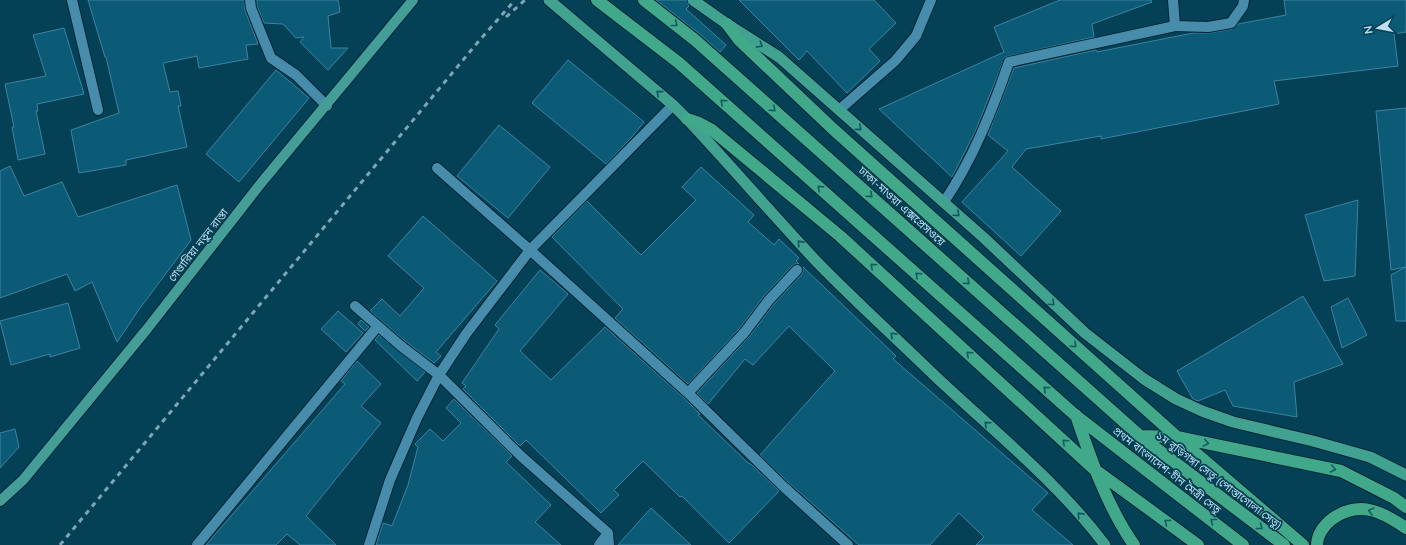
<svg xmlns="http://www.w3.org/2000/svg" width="1406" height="545" viewBox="0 0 1406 545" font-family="Mulish,'Noto Sans Bengali',sans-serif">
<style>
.building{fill:#0b5b77;stroke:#3d82a0}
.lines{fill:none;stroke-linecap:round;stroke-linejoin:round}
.service-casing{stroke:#002635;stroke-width:12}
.minor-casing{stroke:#002635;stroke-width:12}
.primary-casing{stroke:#002635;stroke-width:12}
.trunk-casing{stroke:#002635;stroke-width:13}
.motorway-casing{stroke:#002635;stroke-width:14}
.service{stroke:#488cab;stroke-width:10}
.minor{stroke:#488cab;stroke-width:10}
.primary{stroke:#449d97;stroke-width:10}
.trunk{stroke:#42a290;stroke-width:11}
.motorway{stroke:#41a889;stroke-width:12}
.rail{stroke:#7ca6b8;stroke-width:3;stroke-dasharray:5 5;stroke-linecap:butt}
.oneway{stroke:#145b63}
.oneway2{stroke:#115462}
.labels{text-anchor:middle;stroke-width:3.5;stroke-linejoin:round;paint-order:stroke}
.street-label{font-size:11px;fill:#bddeee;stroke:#054156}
</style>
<rect width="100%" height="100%" fill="#054156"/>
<!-- building -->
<path class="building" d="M88,0H244L245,10L258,44L246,45L248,59L199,68L197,56L163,63L170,92L178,91L181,106H178L187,147L126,160V165L79,173L71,130L119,113L106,57H105Z
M257,0H338L340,12L328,16L331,48H348L328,70L300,42L304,37L296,38L283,24L264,23L257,6Z
M656,0H686L689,6L686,9L726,45L720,52L700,34Z
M739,0H874L896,23L869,49L880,61L847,93L807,51L799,60Z
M1060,0H1151L1152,2L1092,24L1094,37L1005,57L975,132L952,177L879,109L1004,52L994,27Z
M1284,0H1406V32L1394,34L1398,66L1274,81L1279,104L1101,139V136L1026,149L1012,167L1061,211L1021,256L962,202L1008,151L988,135L1014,68L1096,50L1097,52L1193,33H1209L1232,29L1238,24L1286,15Z
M64,28L84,94L37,104L38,111H36L45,154L18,160L12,127H14L5,84L46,76L33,35Z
M568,60L644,122L631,138L606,164L532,103Z
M276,70L309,98L239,182L206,154Z
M1406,108V267L1391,270L1376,111Z
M499,125L550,167L508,218L457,176Z
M10,166L24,196L62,182L78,217L177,185L191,240L140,308L117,342L92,282L75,291L67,274L0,298V171Z
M701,167L754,215L748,222L774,245L779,239L799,258L796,261L799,264H795L792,266L764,296L739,329L688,384L615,318L623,309L552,237L587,201L641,255L696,200L682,187Z
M1358,200L1355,276L1324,281L1305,215Z
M423,216L497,281L436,352L441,356L434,363L405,341L370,311L382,299L400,316L424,288L388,256Z
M803,267L896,356L893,359L1048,493L1032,510L1073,545H976L984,537L959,513L930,545H859L788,482L760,455L835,371L789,326L753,365L745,359L708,404L697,393L749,337L774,304L802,274L803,271Z
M1406,267V321H1396L1391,275Z
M540,270L568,294L520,351L551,380L605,327L684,398L700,414L698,415L747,462L752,465L779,491L729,543L682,496L680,497L643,461L614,490L619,495L601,513L526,440L520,446L463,389L466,386L462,383L499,329L495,325Z
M1303,296L1343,364L1294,382L1297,417L1233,406L1225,390L1198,401L1193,399L1177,371Z
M1348,298L1367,335L1342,348L1331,307Z
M68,303L80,348L50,357V354L11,365L0,321Z
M338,311L363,333L346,352L321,329Z
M361,320L369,327L365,331L358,324Z
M379,335L425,372L417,381L375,340Z
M357,361L381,384L361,406L381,423L306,516L336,545H300L287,534L276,545H206L345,384L341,381Z
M454,399L512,456L506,462L551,505L535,522L561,545H376L383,523L392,526L408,485L418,447L415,444L430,429L443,441L461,423L446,408Z
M15,429L19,447L0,468V433Z
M651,508L691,545H618Z"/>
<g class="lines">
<!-- service casing -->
<g class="service-casing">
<path id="service" d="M1175,26L1208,27L1231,23L1243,6L1244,0"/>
</g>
<!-- minor casing -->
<g class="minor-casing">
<path id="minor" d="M72,0L98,110
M250,0L251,8L271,58L296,75L327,106
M839,110L895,61L916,36L931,0
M437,168L530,250L688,393L784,487L848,545
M944,202C973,159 992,111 1009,62L1175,26L1173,0
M355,306L401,346L439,375L522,457L608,533L609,545
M688,393L744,333L769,300L797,270
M197,545L377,327
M369,545L390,480L417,418L439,375L466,334L530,250L673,105
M599,545L608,533"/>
</g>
<!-- primary casing -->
<g class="primary-casing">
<path id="primary" d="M0,501L23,480L147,329L262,182L413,0"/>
</g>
<!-- trunk casing -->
<g class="trunk-casing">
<path id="trunk" d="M549,0L673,105L687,119C731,166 773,215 817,262C855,301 895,337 934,375C992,430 1056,480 1105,545
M693,0L727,24L779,57L983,237L1085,333L1144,379L1176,399L1202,411L1233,422L1313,441L1370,457L1406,475"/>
</g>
<!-- motorway casing -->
<g class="motorway-casing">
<path id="motorway" d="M597,0L679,63L1075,415L1243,545
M644,0L695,40L1140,436L1284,545
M727,24L739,40L833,129L1177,437L1303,545
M687,119L699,123L712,130L840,236L1094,469L1198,545
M1076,415C1091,460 1107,506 1134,545
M1140,436L1177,437L1341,471L1394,498L1406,507
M1317,545C1317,535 1324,525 1332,519C1359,500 1381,511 1406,528"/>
</g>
<!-- service -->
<use href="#service" class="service"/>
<!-- minor -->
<use href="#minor" class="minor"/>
<!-- primary -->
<use href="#primary" class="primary"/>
<!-- trunk -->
<use href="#trunk" class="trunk"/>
<!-- motorway -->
<use href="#motorway" class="motorway"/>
<!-- rail -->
<path class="rail" d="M506,17L525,0
M60,545L478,42L515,0"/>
</g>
<!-- one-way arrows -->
<defs><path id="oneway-chevron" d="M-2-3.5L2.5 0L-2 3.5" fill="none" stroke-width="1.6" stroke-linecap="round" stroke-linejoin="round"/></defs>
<g class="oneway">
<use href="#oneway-chevron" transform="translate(675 24) rotate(38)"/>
<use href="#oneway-chevron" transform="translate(723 102) rotate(-138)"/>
<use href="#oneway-chevron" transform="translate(773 109) rotate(42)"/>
<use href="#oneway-chevron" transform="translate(820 188) rotate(-138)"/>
<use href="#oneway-chevron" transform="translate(870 195) rotate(42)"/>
<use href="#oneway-chevron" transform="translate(873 266) rotate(-138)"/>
<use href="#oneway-chevron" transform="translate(918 275) rotate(-138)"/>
<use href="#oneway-chevron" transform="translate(967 282) rotate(42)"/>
<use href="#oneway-chevron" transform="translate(1074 345) rotate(42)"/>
<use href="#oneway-chevron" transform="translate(969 354) rotate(-138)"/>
<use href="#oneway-chevron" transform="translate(1046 389) rotate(-138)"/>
<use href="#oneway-chevron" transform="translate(1065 442) rotate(-138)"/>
<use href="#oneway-chevron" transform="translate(1206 443) rotate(12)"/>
<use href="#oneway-chevron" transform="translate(1333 469) rotate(12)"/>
<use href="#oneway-chevron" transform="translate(1371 511) rotate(-165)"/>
<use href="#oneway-chevron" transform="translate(1213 521) rotate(-142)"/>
<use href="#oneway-chevron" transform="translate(1167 522) rotate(-144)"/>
<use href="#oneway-chevron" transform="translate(1260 527) rotate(37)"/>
</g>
<g class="oneway2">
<use href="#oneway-chevron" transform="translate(760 45) rotate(32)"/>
<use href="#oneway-chevron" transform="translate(659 93) rotate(-140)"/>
<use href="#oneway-chevron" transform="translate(859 128) rotate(41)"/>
<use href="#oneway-chevron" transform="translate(957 214) rotate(42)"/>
<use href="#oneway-chevron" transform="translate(800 243) rotate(-132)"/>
<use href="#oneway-chevron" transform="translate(1052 303) rotate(43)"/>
<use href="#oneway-chevron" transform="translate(893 335) rotate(-136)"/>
<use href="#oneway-chevron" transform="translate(987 424) rotate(-138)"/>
<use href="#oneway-chevron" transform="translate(1080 515) rotate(-132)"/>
</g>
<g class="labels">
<!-- street labels -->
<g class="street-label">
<text transform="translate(902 206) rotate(42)" y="4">ঢাকা-মাওয়া এক্সপ্রেসওয়ে</text>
<text transform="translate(198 245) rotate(-52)" y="4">গেণ্ডারিয়া নতুন রাস্তা</text>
<text transform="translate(1167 470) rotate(38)" y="4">প্রথম বাংলাদেশ-চীন মৈত্রী সেতু</text>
<text transform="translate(1219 480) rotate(37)" y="4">১ম বুড়িগঙ্গা সেতু (পোস্তাগোলা সেতু)</text>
</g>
</g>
<!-- north arrow -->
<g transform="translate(1378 28) rotate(260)" stroke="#054156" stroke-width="3" paint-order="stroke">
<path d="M0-3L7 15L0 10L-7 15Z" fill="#bddeee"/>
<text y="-6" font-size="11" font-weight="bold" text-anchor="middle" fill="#bddeee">N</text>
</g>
</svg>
